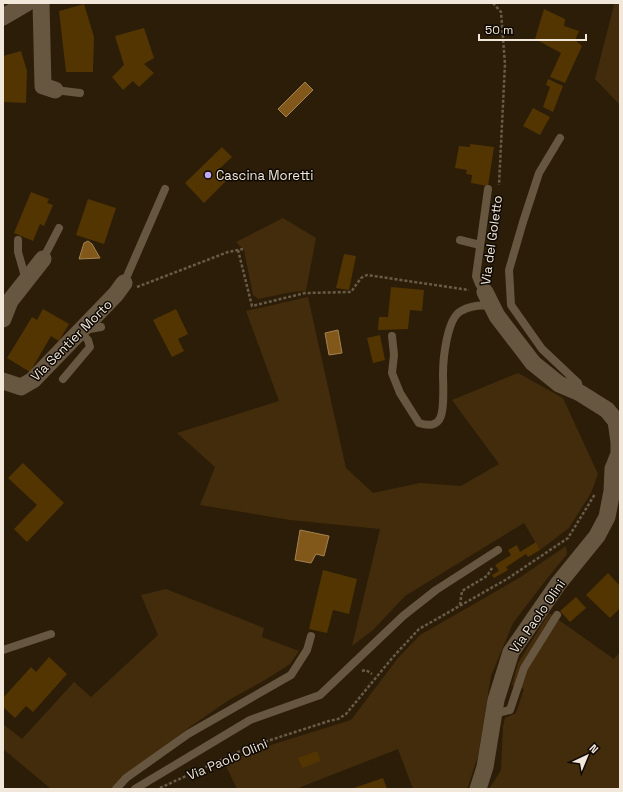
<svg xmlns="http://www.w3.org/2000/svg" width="623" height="792" viewBox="0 0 623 792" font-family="'Space Grotesk',sans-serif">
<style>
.green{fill:#422c0c}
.water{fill:#815819;stroke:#a38353}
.building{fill:#533502}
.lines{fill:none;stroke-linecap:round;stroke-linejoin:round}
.path{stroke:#685b48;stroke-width:2.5;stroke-dasharray:3 2;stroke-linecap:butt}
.service{stroke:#675640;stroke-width:8}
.minor{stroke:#675640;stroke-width:17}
.poi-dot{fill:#bda9f5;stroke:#0f0903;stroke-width:1.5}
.labels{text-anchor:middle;stroke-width:3;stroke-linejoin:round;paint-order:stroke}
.poi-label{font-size:13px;fill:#f1e7da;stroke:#0f0903;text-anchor:start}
.street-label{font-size:13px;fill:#f1e7da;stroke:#0f0903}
</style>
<rect width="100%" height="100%" fill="#2c1d08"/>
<!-- green -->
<path class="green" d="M612,3H620V105L595,79L614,5Z
M283,218L316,238L306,291L292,292L258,299L253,295L244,250L236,242Z
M308,297L346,468L373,493L420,483L461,486L499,464L452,400L518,373L563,398L598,474L591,493L569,528L540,550L524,523L405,596L373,630L352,646L380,529L290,520L200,505L215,467L177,433L279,401L246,311Z
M566,546L567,554L546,580L513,623L491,676L478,756L467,789H413L398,749L296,789H237L225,764L252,751L351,720L398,658L420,635L519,578Z
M166,589L264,628L262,637L299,651L290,664L265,680L229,700L187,729L128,774L112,789H51L3,749V724L22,739L74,682L91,697L158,635L141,595Z
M549,613L614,659L620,652V789H489L501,770L503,727L505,718L516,713L524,689L512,685L518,663Z"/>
<!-- water -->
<path class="water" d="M305,82L313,90L286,117L278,109Z
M88,241L92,244L100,258L79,259L84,243Z
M338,330L342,353L329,355L325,333Z
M300,530L329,536L324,556L316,554L311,563L295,560Z"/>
<!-- building -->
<path class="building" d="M84,4L94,37L93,72H66L59,11Z
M544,9L565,19L564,26L579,31L575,40L582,46L565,83L550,77L561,53L535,39Z
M144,28L154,58L144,64L154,73L139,87L133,81L123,90L112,77L124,65L115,36Z
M21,51L27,71L26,103L3,102V56Z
M548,79L563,86L553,112L543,107L550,87L546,85Z
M533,108L550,117L540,135L523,126Z
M470,144L494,147L488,186L471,183L472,175L466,174L467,170L455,168L459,146L470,147Z
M222,147L232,157L218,170L227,180L204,203L185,183Z
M31,192L49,199L47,203L53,205L44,226L40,224L33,241L14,233Z
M88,199L116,208L104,244L76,235Z
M344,254L356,256L349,290L336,288Z
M391,287L424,290L422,311L410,310L408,329L378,330L379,317H388Z
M43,309L69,324L59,341L51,336L30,372L7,358L32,317L37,320Z
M176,309L188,334L178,339L184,351L172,357L153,320Z
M380,335L385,360L373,363L367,338Z
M23,463L64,503L27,542L14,529L37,505L8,478Z
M536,542L540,550L528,557L526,554L506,567L508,570L494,578L492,575L499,571L495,565L511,555L508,550L517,545L520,552Z
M323,570L357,579L349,614L333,610L327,633L309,629Z
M608,573L620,586V608L610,618L586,595Z
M576,597L586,608L570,622L560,611Z
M49,657L67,674L33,712L26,706L15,718L3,707V698L31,667L36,672Z
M317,751L321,761L302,768L298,758Z
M383,778L387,789H351Z"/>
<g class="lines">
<!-- path -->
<path class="path" d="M493,3L501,12L505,64L499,185
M238,250L252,306L305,293L351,292L361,278L367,275L469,290
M137,287L228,252L243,249
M460,605L462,591L487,576L492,568
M362,671L366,670L372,674
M160,788L249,747L329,721L338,719L346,714L393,657L419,629L507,579L568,538L595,494"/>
<!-- service -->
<path class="service" d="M55,90L80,93
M560,138L539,173L523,222L509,270L511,305L542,349L578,383L580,393
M18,240V252L26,280
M460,240L480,245
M43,259L59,228
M124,283L165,189
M485,292L479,284L476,276L488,189
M392,336L394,355L392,373L400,393L419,423C425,425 434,427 439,420C445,412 443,385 443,374C443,359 447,318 461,311C470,306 482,305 491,306
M63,379L90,347L88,340L79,331L101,327
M3,650L51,634
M494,714L510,710L524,668L557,615
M116,789L126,778L188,734L291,675L307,650L311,636
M135,789L250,720L320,695L403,616L436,590L498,550"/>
<!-- minor -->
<path class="minor" d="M41,3L43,86L55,90
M3,17L27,3
M3,319L10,301L43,259
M3,381L21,387L33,380L116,294L124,283
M478,789L485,767L496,700L511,652L558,584L597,536L607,517L612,491L613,469L619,454V442L616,421L607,410L580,393L559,384L533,363L497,316L485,292"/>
</g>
<!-- markers -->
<circle class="poi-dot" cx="208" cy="175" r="4"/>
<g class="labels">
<!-- poi labels -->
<g class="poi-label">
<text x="216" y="180">Cascina Moretti</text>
</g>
<!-- street labels -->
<g class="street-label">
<text transform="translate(491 240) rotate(-82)" y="5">Via del Goletto</text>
<text transform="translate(71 340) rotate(-45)" y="5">Via Sentier Morto</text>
<text transform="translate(537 616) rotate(-55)" y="5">Via Paolo Olini</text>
<text transform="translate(227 759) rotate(-23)" y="5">Via Paolo Olini</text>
</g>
</g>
<!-- border -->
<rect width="623" height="792" fill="none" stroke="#f1e7da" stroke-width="8"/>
<!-- north arrow -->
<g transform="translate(587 756) rotate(44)" stroke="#0f0903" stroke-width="3" paint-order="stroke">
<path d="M0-3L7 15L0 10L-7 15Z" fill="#f1e7da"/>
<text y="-6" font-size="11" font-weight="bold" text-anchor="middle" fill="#f1e7da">N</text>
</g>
<!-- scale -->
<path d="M479 34v6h107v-6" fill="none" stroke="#f1e7da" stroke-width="2"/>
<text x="485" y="34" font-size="12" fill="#f1e7da" stroke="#0f0903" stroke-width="3" paint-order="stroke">50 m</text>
</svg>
